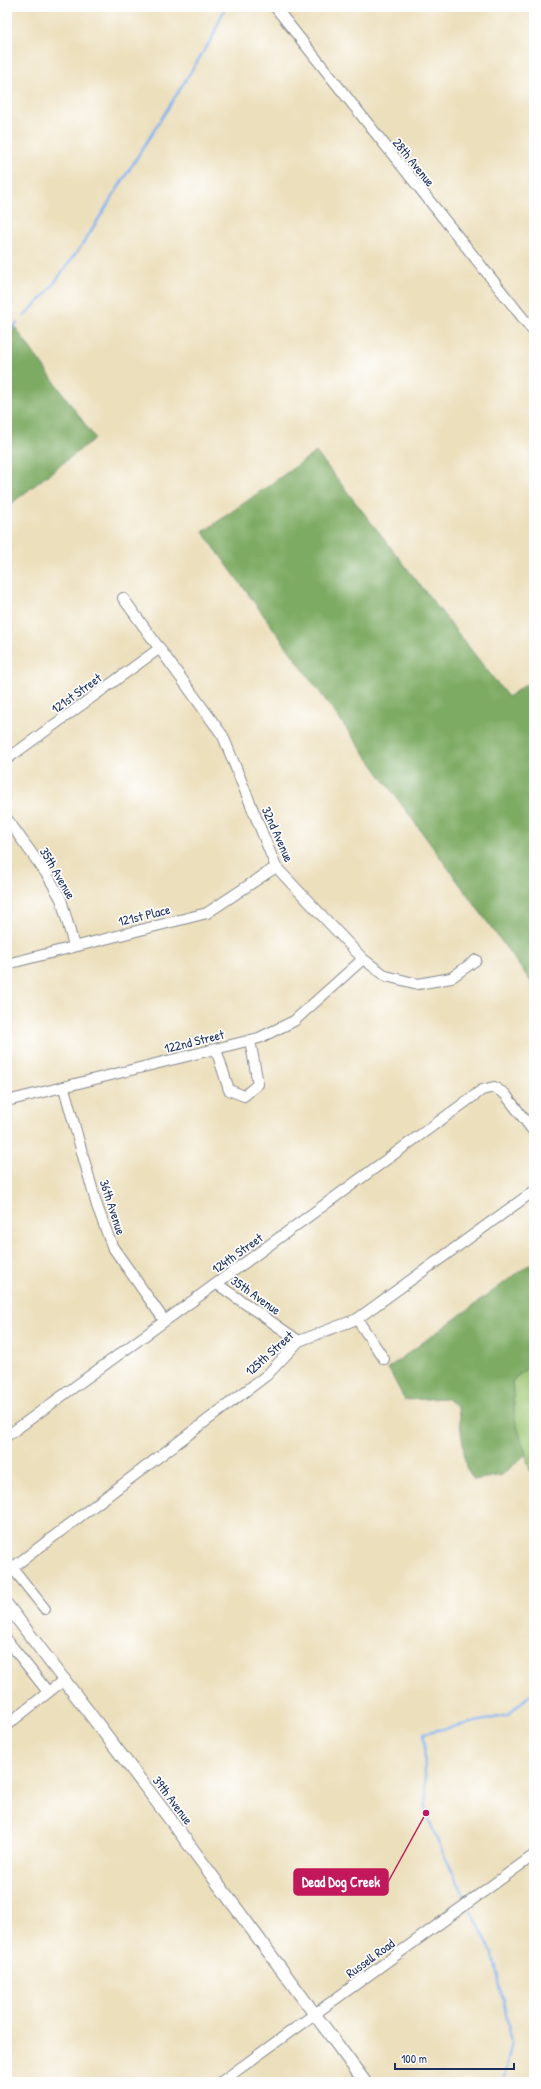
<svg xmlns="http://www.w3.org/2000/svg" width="541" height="2089" viewBox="0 0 541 2089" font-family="'Patrick Hand',sans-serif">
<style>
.green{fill:#9ec672;stroke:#5c7a68}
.forest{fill:#7eab64;stroke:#4c6d61}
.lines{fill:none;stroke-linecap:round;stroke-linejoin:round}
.stream{stroke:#85b5f0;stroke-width:2.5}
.minor-casing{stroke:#84878d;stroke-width:12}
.major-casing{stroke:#84878d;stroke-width:14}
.minor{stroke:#fff;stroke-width:10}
.major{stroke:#fff;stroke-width:12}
.labels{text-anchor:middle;stroke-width:3.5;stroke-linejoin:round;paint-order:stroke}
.street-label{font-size:13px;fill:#1b2f5e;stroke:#fff}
.leader{fill:none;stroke:#c2185b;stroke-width:1.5}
.callout-dot{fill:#c2185b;stroke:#fff;stroke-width:1.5}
.callout{fill:#c2185b;stroke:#c2185b;stroke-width:1.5}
.callout-label{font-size:14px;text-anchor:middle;font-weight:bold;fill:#fff}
</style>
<rect width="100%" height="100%" fill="#fff"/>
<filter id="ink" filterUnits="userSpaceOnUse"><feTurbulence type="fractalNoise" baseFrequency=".025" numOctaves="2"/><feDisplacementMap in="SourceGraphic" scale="8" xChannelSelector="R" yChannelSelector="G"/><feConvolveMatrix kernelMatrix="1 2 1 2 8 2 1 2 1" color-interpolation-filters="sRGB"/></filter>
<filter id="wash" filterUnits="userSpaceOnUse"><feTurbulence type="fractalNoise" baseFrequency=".012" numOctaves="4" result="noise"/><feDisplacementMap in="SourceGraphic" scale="16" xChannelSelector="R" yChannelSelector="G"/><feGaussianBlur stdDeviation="0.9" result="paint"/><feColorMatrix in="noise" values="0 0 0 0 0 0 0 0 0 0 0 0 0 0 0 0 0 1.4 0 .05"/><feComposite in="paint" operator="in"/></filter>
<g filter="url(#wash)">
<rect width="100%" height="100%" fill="#ecdfbc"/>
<!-- green -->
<path class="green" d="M534,1362V1483L515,1419L512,1381Z"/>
<!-- forest -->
<path class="forest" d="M7,316L95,438L7,507Z
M316,452L508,697L526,684L534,694V986L203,532Z
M534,1261V1362L512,1381L515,1419L526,1454L502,1475L474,1480L466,1467L458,1408L446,1398L405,1400L388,1368Z"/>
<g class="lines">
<!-- stream -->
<path class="stream" d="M24,316L47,293L84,242L212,38L225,7
M7,333L17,323
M465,1897L442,1851L426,1813L424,1733L508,1715L534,1691
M471,1910L493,1954L512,2042L503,2082
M7,2080L37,2082"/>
</g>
</g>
<g filter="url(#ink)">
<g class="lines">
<!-- minor casing -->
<g class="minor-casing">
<path id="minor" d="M275,7L534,332
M123,598L223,736L276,867L363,959L386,976L418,984L451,978L476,960
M7,759L160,648
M7,819L48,876L61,899L74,946
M7,964L207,913L276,867
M216,1049L229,1090L244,1096L258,1084L250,1040
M64,1088L97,1206L112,1246L164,1320
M7,1101L259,1038L294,1021L363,959
M217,1284L299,1341
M357,1319L384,1359
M7,1436L482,1090L494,1087L505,1094L534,1132
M7,1561L45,1609
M12,1568L267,1375L299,1341L357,1319L534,1191
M7,1640L48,1692
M7,1725L65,1679
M221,2082L534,1855"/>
</g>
<!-- major casing -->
<g class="major-casing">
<path id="major" d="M7,1605L173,1823L365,2082"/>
</g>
<!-- minor -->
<use href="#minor" class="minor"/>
<!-- major -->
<use href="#major" class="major"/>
</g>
</g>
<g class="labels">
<!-- street labels -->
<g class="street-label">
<text transform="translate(414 162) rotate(51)" y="5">28th Avenue</text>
<text transform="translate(76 693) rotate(-36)" y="5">121st Street</text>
<text transform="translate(278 834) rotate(66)" y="5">32nd Avenue</text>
<text transform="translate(58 873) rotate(60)" y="5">35th Avenue</text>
<text transform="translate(144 915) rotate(-14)" y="5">121st Place</text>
<text transform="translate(194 1041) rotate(-14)" y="5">122nd Street</text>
<text transform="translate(113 1207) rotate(72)" y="5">36th Avenue</text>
<text transform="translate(237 1253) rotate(-36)" y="5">124th Street</text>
<text transform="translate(256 1295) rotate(35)" y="5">35th Avenue</text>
<text transform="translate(269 1353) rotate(-42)" y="5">125th Street</text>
<text transform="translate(173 1800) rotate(53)" y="5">39th Avenue</text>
<text transform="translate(370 1958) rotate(-36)" y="5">Russell Road</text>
</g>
</g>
<!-- callouts -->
<path class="leader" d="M426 1813L388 1882"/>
<circle class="callout-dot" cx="426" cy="1813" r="4"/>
<rect class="callout" x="294" y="1869" width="94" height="26" rx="4"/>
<g class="callout-label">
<text x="341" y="1887">Dead Dog Creek</text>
</g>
<!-- margin -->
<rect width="541" height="2089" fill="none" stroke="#fff" stroke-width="24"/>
<!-- scale -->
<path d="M395 2063v6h119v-6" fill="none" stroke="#1b2f5e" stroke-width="2"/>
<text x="401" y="2063" font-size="12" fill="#1b2f5e" stroke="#ffffff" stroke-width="3" paint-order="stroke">100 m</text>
</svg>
